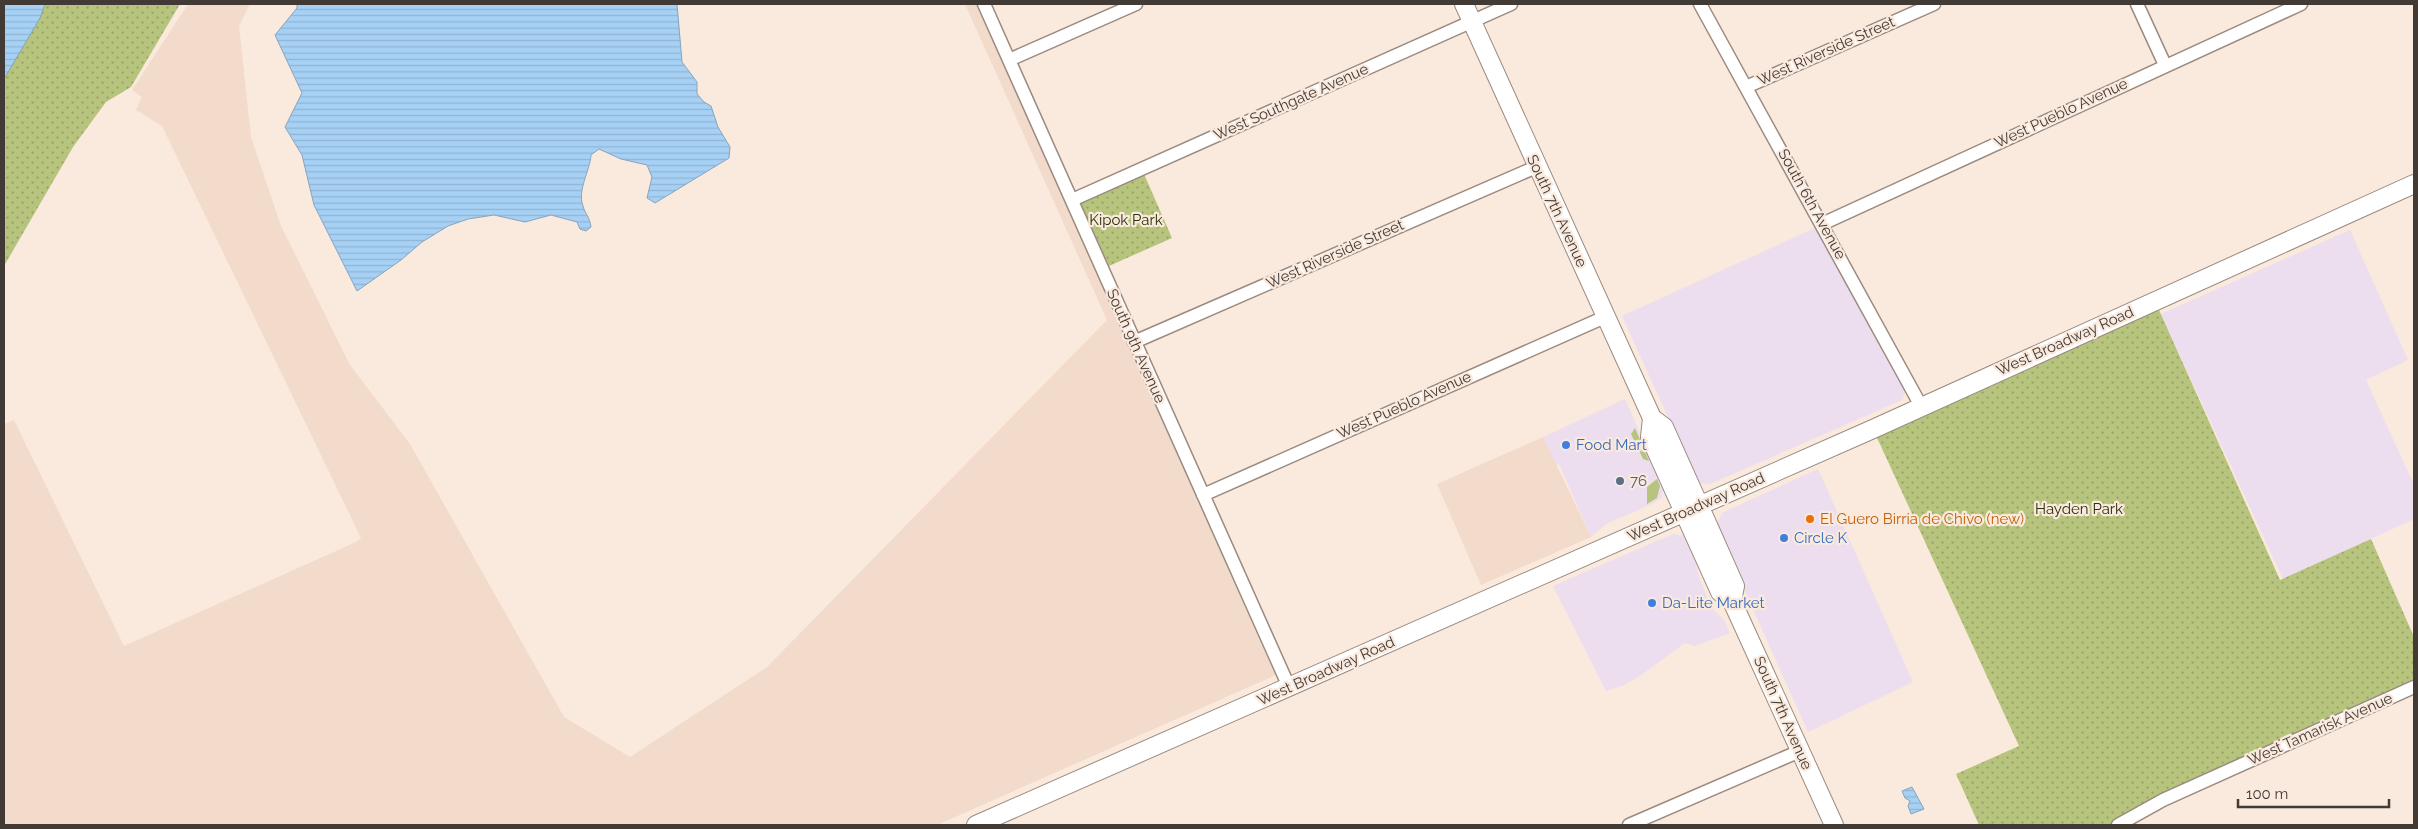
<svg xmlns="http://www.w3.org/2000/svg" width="2418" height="829" viewBox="0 0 2418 829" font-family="Raleway,sans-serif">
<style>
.commercial{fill:#ecddef}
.built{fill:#f3dbcb}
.grass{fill:#b7c47d}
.park{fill:url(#park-dots)}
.water{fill:url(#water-rules);stroke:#88a4bb}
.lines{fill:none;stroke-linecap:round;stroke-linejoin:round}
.minor-casing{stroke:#9a8a7f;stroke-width:15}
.secondary-casing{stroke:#9a8a7f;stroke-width:20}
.minor{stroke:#fff;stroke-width:12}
.secondary{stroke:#fff;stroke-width:18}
.shop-dot{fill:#3f7fe0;stroke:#fae9dd;stroke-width:2}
.service-dot{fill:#5c6f8a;stroke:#fae9dd;stroke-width:2}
.food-dot{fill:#e8710a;stroke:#fae9dd;stroke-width:2}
.labels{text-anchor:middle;stroke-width:4.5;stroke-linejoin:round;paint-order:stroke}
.street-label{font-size:15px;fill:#413a35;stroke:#fae9dd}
.park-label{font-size:15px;fill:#2b310a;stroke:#fae9dd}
.shop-label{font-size:15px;fill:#366cbe;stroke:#fae9dd;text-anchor:start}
.service-label{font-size:15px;fill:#4e5e75;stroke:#fae9dd;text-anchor:start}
.food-label{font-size:15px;fill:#c56008;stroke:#fae9dd;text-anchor:start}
</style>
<defs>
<pattern id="park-dots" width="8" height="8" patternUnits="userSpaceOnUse" patternTransform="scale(1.25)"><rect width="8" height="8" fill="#b7c47d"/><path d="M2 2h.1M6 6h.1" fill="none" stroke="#96a067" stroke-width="1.8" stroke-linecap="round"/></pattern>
<pattern id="water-rules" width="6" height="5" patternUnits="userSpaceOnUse" patternTransform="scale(1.25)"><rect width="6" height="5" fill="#a6d1f5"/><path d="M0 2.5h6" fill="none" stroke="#90b4d3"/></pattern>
</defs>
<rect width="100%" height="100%" fill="#fae9dd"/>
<!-- commercial -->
<path class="commercial" d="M1817,227L1905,388L1904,396L1902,400L1710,484L1698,483L1622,316Z
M2350,230L2408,360L2366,380L2414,485V519L2283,579L2161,314Z
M1625,399L1661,482L1663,490L1661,498L1654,503L1606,524L1591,537L1559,464L1556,465L1543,437Z
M1818,469L1913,682L1808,732L1717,529V523L1722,513Z
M1673,534L1686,536L1692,548L1700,580L1712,608L1724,620L1730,633L1695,646L1685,643L1640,676L1622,686L1606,691L1553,586Z"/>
<!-- built -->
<path class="built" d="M188,4H250L239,26L251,137L281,226L350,365L410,444L564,717L630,757L767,667L1107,320L965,4H980L1169,426L1276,675L937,825H4V424L14,420L124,646L356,542L361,538L162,126L136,110L142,97L132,90Z
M1543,437L1591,537L1481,585L1437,484Z"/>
<!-- grass -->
<path class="grass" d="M1635,428L1649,461L1643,459L1631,434Z
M1657,479L1660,486L1657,498L1647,504V487Z"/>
<!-- park -->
<path class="park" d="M4,4H180L131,87L106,102L73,147L4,266Z
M1144,174L1172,238L1109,266L1080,202Z
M2155,301L2280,580L2371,539L2414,637V687L2119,825H1979L1956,774L2019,746L1873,429Z"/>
<!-- water -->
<path class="water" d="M4,4H45L40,18L4,79Z
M297,4H677L682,62L697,82V94L704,102L711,106L718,127L730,147L729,158L655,203L647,198L652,177L647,165L621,159L599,149L591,155C590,171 577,190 583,206C585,214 590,217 591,227L586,231L580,229L577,222L551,215L525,222L494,215L468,219L448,226L422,242L401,260L357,291L314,205L302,155L285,127L302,93L275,35L297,8Z
M1912,787L1924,809L1911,814L1908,806L1910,801L1905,798L1902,791Z"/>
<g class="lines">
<!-- minor casing -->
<g class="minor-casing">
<path id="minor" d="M984,4L1289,687
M1700,4L1921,406
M2137,4L2165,65
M1009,60L1136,4
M1746,87L1934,4
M1072,200L1511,4
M1822,224L2301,4
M1134,342L1536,167
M1203,495L1605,317
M1629,825L1800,751
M2118,825L2163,800L2414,687"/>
</g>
<!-- secondary casing -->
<g class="secondary-casing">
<path id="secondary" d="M1464,4L1652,418L1664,427L1699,505L1735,586L1732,601
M1652,418L1650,437L1720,592L1732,601L1834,825
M976,825L1873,429L2414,184"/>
</g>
<!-- minor -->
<use href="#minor" class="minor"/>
<!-- secondary -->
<use href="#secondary" class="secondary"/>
</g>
<!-- markers -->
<g class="shop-dot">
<circle cx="1566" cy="445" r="5"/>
<circle cx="1784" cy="538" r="5"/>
<circle cx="1652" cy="603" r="5"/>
</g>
<circle class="service-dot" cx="1620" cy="481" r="5"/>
<circle class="food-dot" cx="1810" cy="519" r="5"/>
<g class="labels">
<!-- street labels -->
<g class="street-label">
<text transform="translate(1826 51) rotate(-24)" y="5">West Riverside Street</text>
<text transform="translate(1291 102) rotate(-24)" y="5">West Southgate Avenue</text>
<text transform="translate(2061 113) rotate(-25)" y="5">West Pueblo Avenue</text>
<text transform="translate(1812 204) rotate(61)" y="5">South 6th Avenue</text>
<text transform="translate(1557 211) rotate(65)" y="5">South 7th Avenue</text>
<text transform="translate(1335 254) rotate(-24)" y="5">West Riverside Street</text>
<text transform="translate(2065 341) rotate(-24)" y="5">West Broadway Road</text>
<text transform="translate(1136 346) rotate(66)" y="5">South 9th Avenue</text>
<text transform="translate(1404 405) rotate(-24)" y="5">West Pueblo Avenue</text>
<text transform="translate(1696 507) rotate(-24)" y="5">West Broadway Road</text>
<text transform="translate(1326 671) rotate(-24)" y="5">West Broadway Road</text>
<text transform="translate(1783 713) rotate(66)" y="5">South 7th Avenue</text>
<text transform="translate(2320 729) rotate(-24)" y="5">West Tamarisk Avenue</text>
</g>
<!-- park labels -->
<g class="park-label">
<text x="1126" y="225">Kipok Park</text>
<text x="2079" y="514">Hayden Park</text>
</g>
<!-- shop labels -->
<g class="shop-label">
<text x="1576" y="450">Food Mart</text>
<text x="1794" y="543">Circle K</text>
<text x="1662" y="608">Da-Lite Market</text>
</g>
<!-- service labels -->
<g class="service-label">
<text x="1630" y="486">76</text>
</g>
<!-- food labels -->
<g class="food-label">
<text x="1820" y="524">El Guero Birria de Chivo (new)</text>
</g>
</g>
<!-- border -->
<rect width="2418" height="829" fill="none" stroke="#413a35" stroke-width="10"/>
<!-- scale -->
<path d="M2238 799v8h151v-8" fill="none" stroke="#413a35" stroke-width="2.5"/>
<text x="2246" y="799" font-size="15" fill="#413a35" stroke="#fae9dd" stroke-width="4" paint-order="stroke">100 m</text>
</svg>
